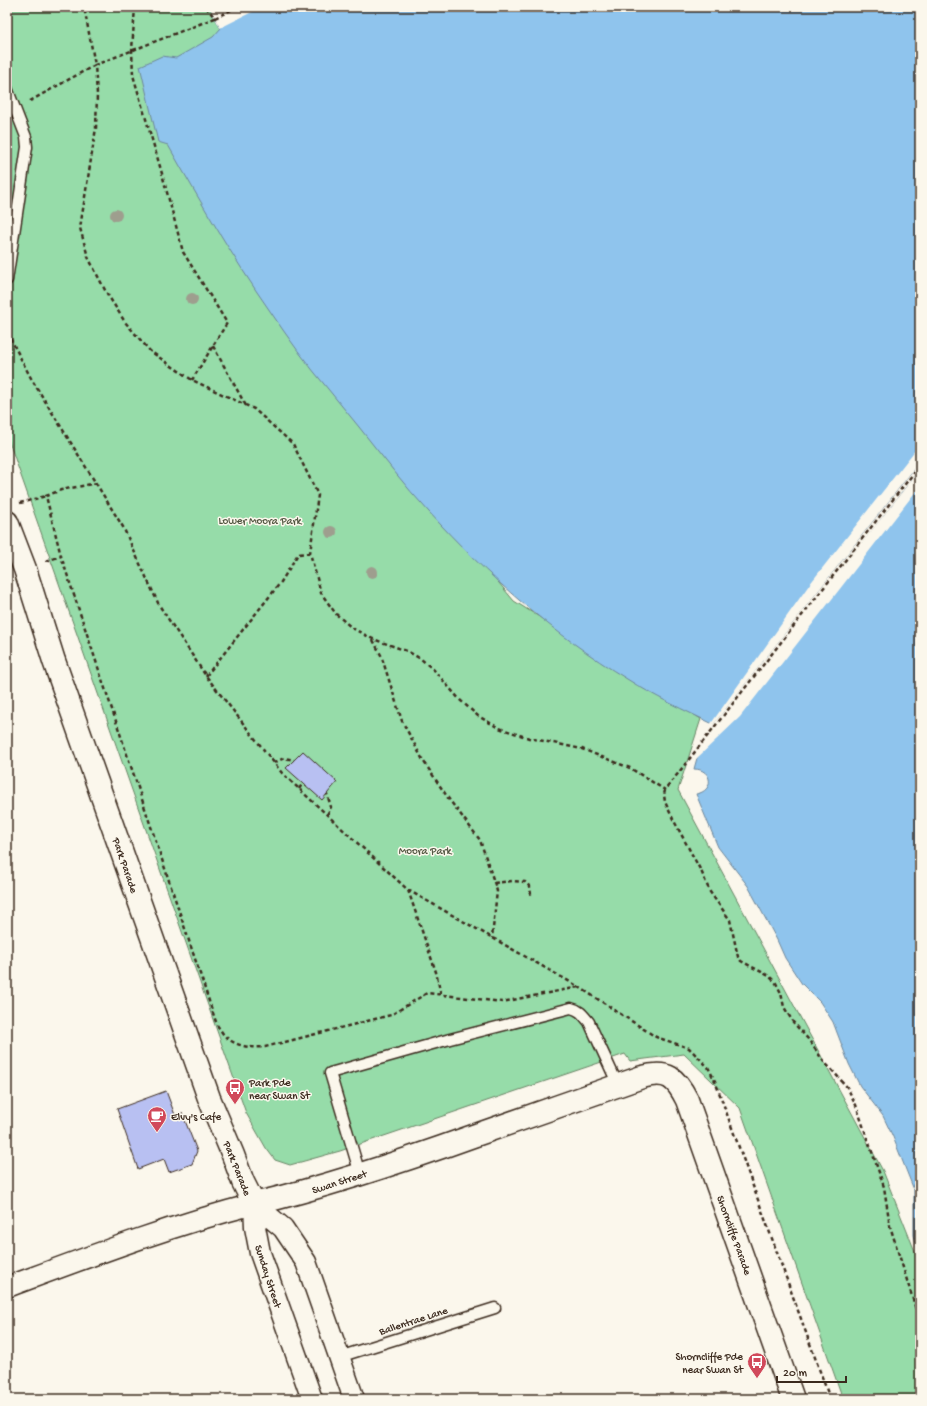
<svg xmlns="http://www.w3.org/2000/svg" width="927" height="1406" viewBox="0 0 927 1406" font-family="'Gochi Hand',sans-serif">
<style>
.green{fill:#96dca9;stroke:#688364}
.water{fill:#8fc4ed;stroke:#6d869a}
.pier{fill:#fbf7ec}
.building{fill:#b8c0f2;stroke:#3b2a1e}
.lines{fill:none;stroke-linecap:round;stroke-linejoin:round}
.service-casing{stroke:#3b2a1e;stroke-width:13}
.minor-casing{stroke:#3b2a1e;stroke-width:23}
.tertiary-casing{stroke:#3b2a1e;stroke-width:25}
.path{stroke:#3b2a1e;stroke-width:2.5;stroke-dasharray:4 3;stroke-linecap:butt}
.service{stroke:#fbf7ec;stroke-width:10}
.minor{stroke:#fbf7ec;stroke-width:20}
.tertiary{stroke:#fbf7ec;stroke-width:22}
.tree{fill:#9e9e8e}
.labels{text-anchor:middle;stroke-width:3;stroke-linejoin:round;paint-order:stroke}
.park-label{font-size:11px;fill:#525641;stroke:#fbf7ec}
.street-label{font-size:11px;fill:#3b2a1e;stroke:#fbf7ec}
.poi-label{font-size:11px;fill:#3b2a1e;stroke:#fbf7ec;text-anchor:start}
</style>
<rect width="100%" height="100%" fill="#fbf7ec"/>
<filter id="ink" filterUnits="userSpaceOnUse"><feTurbulence type="fractalNoise" baseFrequency=".025" numOctaves="2"/><feDisplacementMap in="SourceGraphic" scale="8" xChannelSelector="R" yChannelSelector="G"/><feConvolveMatrix kernelMatrix="1 2 1 2 8 2 1 2 1" color-interpolation-filters="sRGB"/></filter>
<g filter="url(#ink)">
<!-- green -->
<path class="green" d="M7,7H220L348,402L514,601L701,719L678,790L883,1171L920,1264V1399H843L740,1108L684,1054L630,1061L625,1054L340,1151L290,1165L275,1160L266,1148L246,1113L7,436Z"/>
<!-- water -->
<path class="water" d="M211,7H920V461L713,724C684,710 655,697 627,679C553,634 487,576 429,512C404,485 382,456 359,427C349,414 338,402 328,389C307,364 288,338 270,311C233,258 200,201 168,145L158,142L140,66L162,56L176,58L213,37L221,28H220L210,8Z
M920,469V1260L914,1235V1190L893,1137L883,1116L860,1086L849,1064L833,1022L820,1002L802,984L785,958L777,940L748,886L718,847L696,794C715,791 713,769 694,769L697,758Z"/>
<!-- pier -->
<path class="pier" d="M211,7H262L220,28L210,8Z
M920,444V461L712,726L710,725L809,585Z
M920,469V486L740,717L694,761L696,755Z"/>
<!-- building -->
<path class="building" d="M303,751L337,782L322,800L286,768Z
M166,1091L175,1115L182,1113L197,1151L192,1164L169,1172L164,1159L138,1169L117,1109Z"/>
<g class="lines">
<!-- service casing -->
<g class="service-casing">
<path id="service" d="M7,88L26,137L27,147L7,280
M360,1174L330,1073L450,1039L571,1008C580,1010 583,1015 589,1022L618,1085
M339,1357L495,1308"/>
</g>
<!-- minor casing -->
<g class="minor-casing">
<path id="minor" d="M254,1204L283,1228L306,1262L354,1399
M254,1204L255,1227L260,1253L312,1399
M7,1287C88,1257 169,1226 254,1204"/>
</g>
<!-- tertiary casing -->
<g class="tertiary-casing">
<path id="tertiary" d="M7,522L25,569L54,661L209,1098L233,1155L243,1182L254,1204C329,1186 401,1162 473,1136C529,1116 586,1097 642,1077C668,1070 676,1078 687,1100L793,1399"/>
</g>
<!-- path -->
<path class="path" d="M135,7L132,50L133,75L161,170L183,252L227,323L192,380
M206,7L215,18L95,65L97,94L96,128L80,228L88,257L106,292L125,322L150,351L192,380L254,409L293,444L318,495L310,553L321,593L336,614L352,628L373,639L407,651L421,659L434,670L460,700L478,716L499,728L529,738L582,749L602,757L630,768L665,790
M215,18L237,7
M30,101L95,65L85,12L82,7
M7,332L32,380L123,527L159,605L206,676L282,773L408,890L579,987L656,1037L689,1048L708,1067L715,1081L830,1399
M213,346L246,406
M920,465L665,790L664,795L665,802L673,819L702,873L710,892L730,920L738,957L741,961L769,976L776,983L781,993L784,1007L793,1022L808,1039L824,1062L831,1069L847,1087L856,1105L884,1187L890,1226L920,1322
M97,483L61,490L46,496L61,556L217,1025C220,1029 223,1035 227,1038C238,1047 252,1048 265,1047L391,1015L427,993L502,1002L579,987
M20,503L46,496
M46,561L61,556
M373,640L381,655L402,721L424,762L448,798L480,840L497,891L492,938
M206,676L281,582L298,554L310,553
M274,763L284,758L294,760
M299,789L303,783
M327,815L331,807L327,794
M494,883L513,881L525,882L530,887L531,895
M408,890L436,972L441,995"/>
<!-- service -->
<use href="#service" class="service"/>
<!-- minor -->
<use href="#minor" class="minor"/>
<!-- tertiary -->
<use href="#tertiary" class="tertiary"/>
</g>
<!-- trees -->
<g class="tree">
<circle cx="116" cy="215" r="6"/>
<circle cx="192" cy="299" r="6"/>
<circle cx="331" cy="532" r="6"/>
<circle cx="372" cy="572" r="6"/>
</g>
</g>
<!-- icons -->
<defs>
<g id="bus-pin" transform="scale(1)"><path d="M0 17L-7.5 6A9.5 9.5 0 1 1 7.5 6Z" fill="#d1495b" stroke="#fbf7ec"/><path d="M-5-6H5V4H4V6H2V4H-2V6H-4V4H-5ZM-3.5-4V0h7V-4ZM-3.5 1.2v1.5H-2V1.2ZM2 1.2v1.5H3.5V1.2Z" fill="#fff"/></g>
<g id="cafe-pin" transform="scale(1)"><path d="M0 17L-7.5 6A9.5 9.5 0 1 1 7.5 6Z" fill="#d1495b" stroke="#fbf7ec"/><path d="M-5.5-4.5H6V0H3Q3 3.5 0 3.5H-2.5Q-5.5 3.5-5.5 0ZM3-3.2v2h1.7v-2ZM-6 4.5H4V6H-6Z" fill="#fff"/></g>
</defs>
<g fill-rule="evenodd">
<use href="#bus-pin" x="235" y="1088"/>
<use href="#cafe-pin" x="157" y="1116"/>
<use href="#bus-pin" x="757" y="1362"/>
</g>
<g class="labels">
<!-- park labels -->
<g class="park-label">
<text x="260" y="524">Lower Moora Park</text>
<text x="425" y="854">Moora Park</text>
</g>
<!-- street labels -->
<g class="street-label">
<text transform="translate(126 865) rotate(71)" y="4">Park Parade</text>
<text transform="translate(238 1168) rotate(68)" y="4">Park Parade</text>
<text transform="translate(339 1181) rotate(-18)" y="4">Swan Street</text>
<text transform="translate(735 1235) rotate(70)" y="4">Shorncliffe Parade</text>
<text transform="translate(269 1276) rotate(72)" y="4">Sunday Street</text>
<text transform="translate(413 1320) rotate(-18)" y="4">Ballentrae Lane</text>
</g>
<!-- poi labels -->
<g class="poi-label">
<text x="249" y="1086">Park Pde<tspan x="249" dy="13">near Swan St</tspan></text>
<text x="171" y="1120">Elvy's Cafe</text>
<text x="743" y="1360" text-anchor="end">Shorncliffe Pde<tspan x="743" dy="13">near Swan St</tspan></text>
</g>
</g>
<!-- margin -->
<rect width="927" height="1406" fill="none" stroke="#fbf7ec" stroke-width="24"/>
<rect x="12" y="12" width="903" height="1382" fill="none" stroke="#3b2a1e" stroke-width="1.5" filter="url(#ink)"/>
<!-- scale -->
<path d="M777 1376v6h69v-6" fill="none" stroke="#3b2a1e" stroke-width="2"/>
<text x="783" y="1376" font-size="12" fill="#3b2a1e" stroke="#fbf7ec" stroke-width="3" paint-order="stroke">20 m</text>
</svg>
